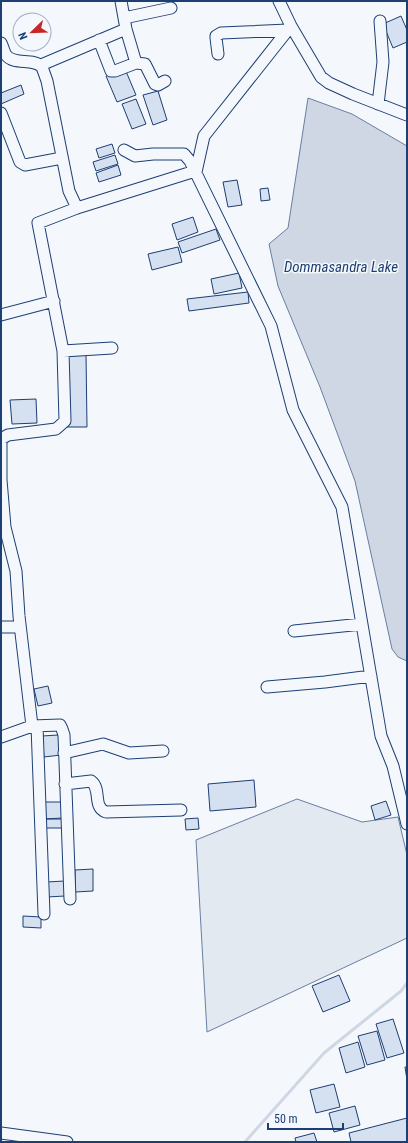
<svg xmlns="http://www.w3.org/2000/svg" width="408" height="1143" viewBox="0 0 408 1143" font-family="'Roboto Condensed',sans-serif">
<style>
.green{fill:#e3e9f0;stroke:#687fa3}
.water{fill:#cfd7e4;stroke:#687fa3}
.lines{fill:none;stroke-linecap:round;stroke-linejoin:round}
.stream{stroke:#cfd7e4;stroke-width:3}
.building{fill:#d5e0f0;stroke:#1d3f73}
.minor-casing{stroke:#1d3f73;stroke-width:13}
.minor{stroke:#f4f7fb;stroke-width:11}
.labels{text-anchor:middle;stroke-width:3;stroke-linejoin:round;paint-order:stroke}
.water-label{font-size:15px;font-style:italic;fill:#1d3f73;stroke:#f4f7fb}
</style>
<rect width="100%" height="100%" fill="#f4f7fb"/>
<!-- green -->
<path class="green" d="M297,799L362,822L398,817L407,855V938L207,1032L196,840Z"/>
<!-- water -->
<path class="water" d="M308,98L352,114L407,146V661L398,657L392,649L355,481L320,387L278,286L269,244L288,228Z"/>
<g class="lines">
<!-- stream -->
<path class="stream" d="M245,1142L324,1053L401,991L407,983"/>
</g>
<!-- building -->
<path class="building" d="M401,16L407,30V42L393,48L383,24Z
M125,69L136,95L117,102L106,76Z
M21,85L24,94L1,104V93Z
M158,91L167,120L153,125L143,95Z
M136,99L146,124L132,129L122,104Z
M112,144L115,153L99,158L96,149Z
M115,155L118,164L96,171L93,162Z
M118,165L121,175L99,182L96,173Z
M237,180L242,205L228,207L223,182Z
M268,188L270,200L261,201L260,189Z
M193,217L198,232L177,240L172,224Z
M216,229L220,240L182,253L178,242Z
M178,247L182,262L152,270L148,254Z
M239,273L242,288L214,294L211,279Z
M248,292L249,303L189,311L187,299Z
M64,354H86L87,427H65Z
M36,399L37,423L12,424L10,400Z
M48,686L52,703L38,706L34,689Z
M58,735L61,755L44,757L42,736Z
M254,780L256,807L210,811L208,784Z
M386,801L391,815L375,820L371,806Z
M44,802H62L63,818L44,819Z
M198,818L199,829L186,830L185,819Z
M44,819H63V828H45Z
M93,869V891L75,892V870Z
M65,881V896L47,897L46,882Z
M23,916L41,917V928L23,927Z
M339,975L350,1001L323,1012L312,986Z
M393,1019L404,1053L387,1058L376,1024Z
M377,1031L385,1060L367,1065L358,1036Z
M358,1042L365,1067L346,1073L339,1048Z
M405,1067H407V1080Z
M334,1084L340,1107L316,1113L310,1090Z
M355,1106L360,1125L334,1132L329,1113Z
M407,1118V1142H351L349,1133Z
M314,1133L317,1142H296L295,1138Z"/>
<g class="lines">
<!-- minor casing -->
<g class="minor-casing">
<path id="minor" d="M121,1L126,29L136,63L145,64L155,84L158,85L165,81
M279,1L291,26L321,77L329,83L353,94L407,115
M124,18L171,8
M99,40L111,71H115L136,63
M1,43C3,47 4,52 6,55C14,66 33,57 42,67L47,81L69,191L77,208
M218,54L216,38V36L221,33L288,30
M41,65L126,29
M378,104L383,62L380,21
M1,113L20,162L25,165L62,158
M124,150L135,156L153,154H184L190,161L271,326L293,410L342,507L381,736L393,766L407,824
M196,172L204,136L291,26
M1,315L54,301
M63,351L112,348
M1,627H20
M294,631L362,624
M267,687L325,682L371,676
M32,726L60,725L62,729L64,735L70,899
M37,726L44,914
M1,737L32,726L19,616L16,571L5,527L1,480V439L8,435L56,429L65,421L63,351L38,223L77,208L192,172H196
M64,753L103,744L129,753L163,751
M65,784L91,781C102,789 92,807 106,812L181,810
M1,1133L67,1142"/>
</g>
<!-- minor -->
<use href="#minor" class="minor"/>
</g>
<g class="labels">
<!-- water labels -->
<g class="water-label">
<text x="341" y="272">Dommasandra Lake</text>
</g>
</g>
<!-- border -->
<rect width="408" height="1143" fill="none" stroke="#1d3f73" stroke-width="4"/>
<!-- north arrow -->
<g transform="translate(32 32) rotate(247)"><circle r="19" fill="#f4f7fb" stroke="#9eadc5"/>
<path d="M0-3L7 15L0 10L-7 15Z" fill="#c62828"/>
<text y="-6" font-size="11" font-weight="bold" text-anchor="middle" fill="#1d3f73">N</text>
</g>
<!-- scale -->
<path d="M268 1123v6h75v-6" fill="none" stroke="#1d3f73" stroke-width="2"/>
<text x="274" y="1123" font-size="12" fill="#1d3f73" stroke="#f4f7fb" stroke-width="3" paint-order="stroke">50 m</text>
</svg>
